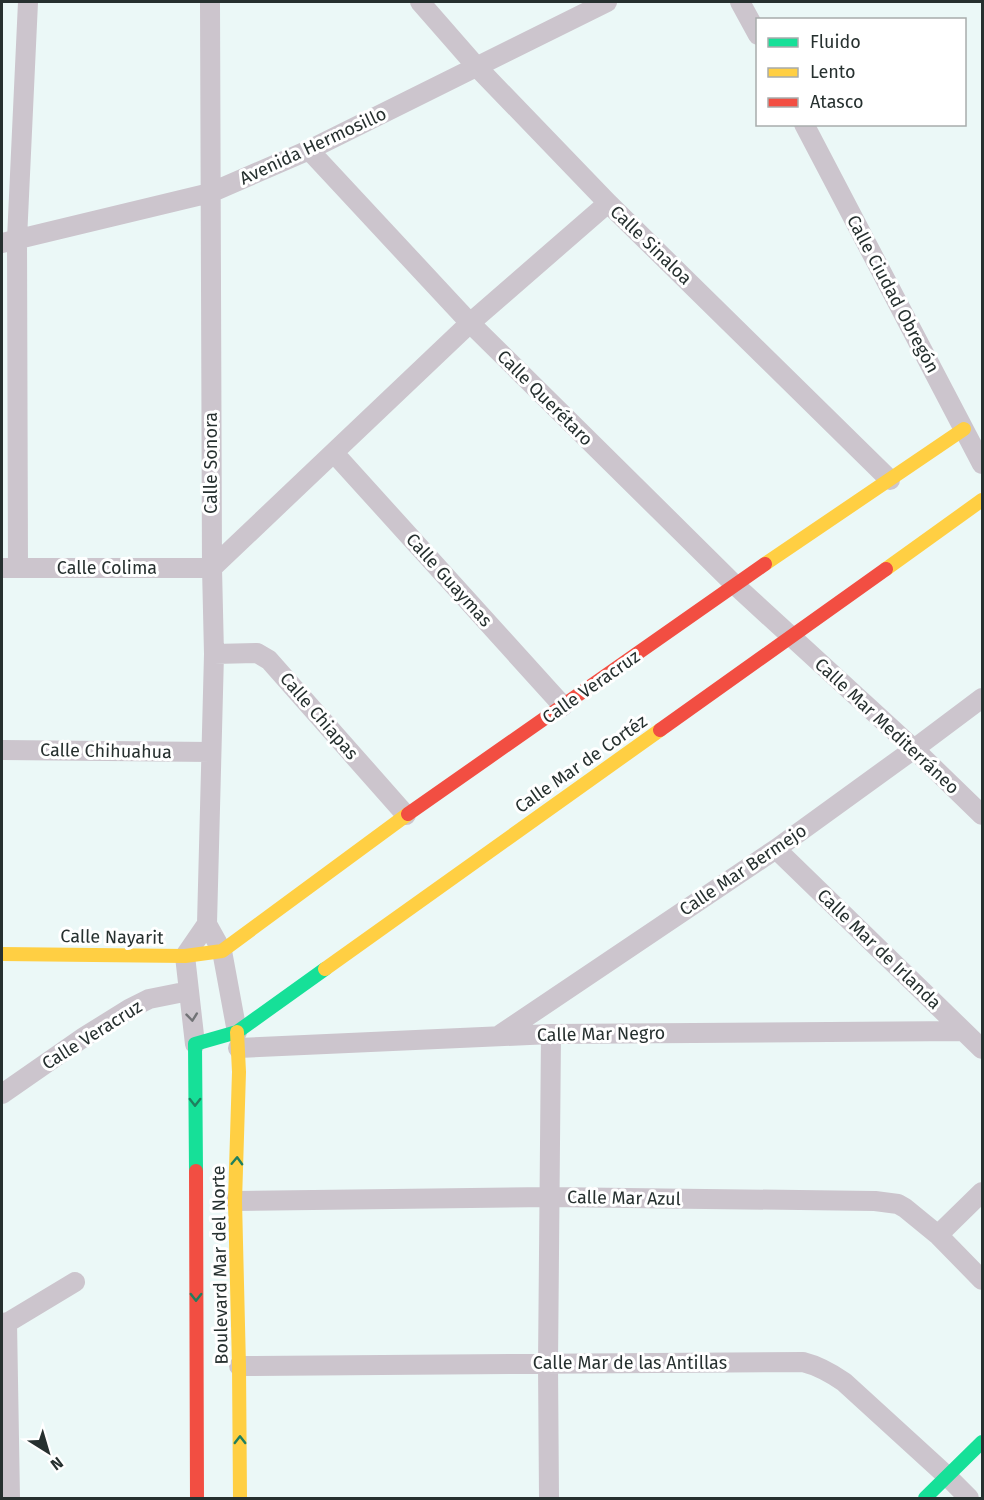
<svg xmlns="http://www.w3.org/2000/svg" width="984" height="1500" viewBox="0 0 984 1500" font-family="'Fira Sans',sans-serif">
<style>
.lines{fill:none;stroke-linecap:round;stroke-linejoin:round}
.street{stroke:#ccc5cd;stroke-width:20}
.fast{stroke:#16e098;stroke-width:14}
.slow{stroke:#ffcf43;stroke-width:14}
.jam{stroke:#f24e42;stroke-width:14}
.oneway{stroke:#717376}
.oneway2{stroke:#1f7f5e}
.labels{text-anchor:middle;stroke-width:6;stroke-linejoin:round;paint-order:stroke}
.street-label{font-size:18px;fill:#26302f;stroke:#fff}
</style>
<rect width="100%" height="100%" fill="#ebf8f7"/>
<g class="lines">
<!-- street -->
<path class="street" d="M210,2L212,568L214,654L207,924L222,951L237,1032
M420,2L476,66L608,203L890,480
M740,2L758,35
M804,124L982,464
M309,150L470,323L735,585L914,749L982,815
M2,243L210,193L309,150L607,2
M334,453L563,706
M2,568H212L470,323L608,203
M18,568L17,239L28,2
M214,654L257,653L269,660L406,815
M2,750L211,752
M776,849L982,1049
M498,1036L776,849L914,749L982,698
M195,1044L185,956L207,924
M238,1048L551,1034L963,1031
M2,1094L84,1037L129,1009L149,999L189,991
M235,1201L548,1197L875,1201L898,1204L905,1208L938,1235L982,1280
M938,1235L982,1192
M7,1322L10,1498
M2,1326L75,1282
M239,1366L803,1362C819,1366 831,1373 844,1382L947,1476L969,1498
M549,1498L548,1364L551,1034"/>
<!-- fast -->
<path class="fast" d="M196,1171L195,1044L237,1032L325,969
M925,1498L982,1442"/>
<!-- slow -->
<path class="slow" d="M765,564L964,429
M886,569L982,500
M2,954L185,956L222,951L408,814
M325,969L660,730
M237,1032L239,1072L235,1201L239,1366L240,1498"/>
<!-- jam -->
<path class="jam" d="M660,730L886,569
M408,814L765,564
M196,1171L197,1498"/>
</g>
<!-- one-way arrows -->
<defs><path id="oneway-chevron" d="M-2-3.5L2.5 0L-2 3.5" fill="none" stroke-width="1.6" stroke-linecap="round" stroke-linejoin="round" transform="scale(1.5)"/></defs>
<use class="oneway" href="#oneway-chevron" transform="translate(192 1017) rotate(84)"/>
<g class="oneway2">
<use href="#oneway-chevron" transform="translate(195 1102) rotate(90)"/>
<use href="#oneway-chevron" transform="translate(237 1161) rotate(-88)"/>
<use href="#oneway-chevron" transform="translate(196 1297) rotate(90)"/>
<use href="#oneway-chevron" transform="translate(240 1440) rotate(-90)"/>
</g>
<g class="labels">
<!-- street labels -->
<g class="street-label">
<text transform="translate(313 146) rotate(-25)" y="6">Avenida Hermosillo</text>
<text transform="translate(651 245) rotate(44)" y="6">Calle Sinaloa</text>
<text transform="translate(893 294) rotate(62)" y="6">Calle Ciudad Obregón</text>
<text transform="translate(545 398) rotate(45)" y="6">Calle Querétaro</text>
<text transform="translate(211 463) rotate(-90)" y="6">Calle Sonora</text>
<text x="107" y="574">Calle Colima</text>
<text transform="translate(449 580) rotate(48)" y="6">Calle Guaymas</text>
<text transform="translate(591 687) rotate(-35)" y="6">Calle Veracruz</text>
<text transform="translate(319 716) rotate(49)" y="6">Calle Chiapas</text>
<text transform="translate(887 726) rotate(43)" y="6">Calle Mar Mediterráneo</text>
<text transform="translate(106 751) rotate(1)" y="6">Calle Chihuahua</text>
<text transform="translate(581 764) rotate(-35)" y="6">Calle Mar de Cortéz</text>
<text transform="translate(743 870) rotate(-34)" y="6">Calle Mar Bermejo</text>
<text transform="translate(112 937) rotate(1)" y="6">Calle Nayarit</text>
<text transform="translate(879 949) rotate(44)" y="6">Calle Mar de Irlanda</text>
<text transform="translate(601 1034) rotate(-1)" y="6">Calle Mar Negro</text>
<text transform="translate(92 1035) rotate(-32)" y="6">Calle Veracruz</text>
<text transform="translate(624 1198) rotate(1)" y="6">Calle Mar Azul</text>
<text transform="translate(220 1265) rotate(-91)" y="6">Boulevard Mar del Norte</text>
<text x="630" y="1369">Calle Mar de las Antillas</text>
</g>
</g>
<!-- border -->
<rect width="984" height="1500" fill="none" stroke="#26302f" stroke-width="6"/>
<!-- legend -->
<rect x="756" y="18" width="210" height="108" fill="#ffffff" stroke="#a8acac" stroke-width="1.5"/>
<rect x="768" y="38" width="30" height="9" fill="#16e098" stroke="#a8acac" stroke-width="1.5"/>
<text x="810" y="48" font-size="18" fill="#26302f">Fluido</text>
<rect x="768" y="68" width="30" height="9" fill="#ffcf43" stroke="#a8acac" stroke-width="1.5"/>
<text x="810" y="78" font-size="18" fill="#26302f">Lento</text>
<rect x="768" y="98" width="30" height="9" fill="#f24e42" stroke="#a8acac" stroke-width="1.5"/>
<text x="810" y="108" font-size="18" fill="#26302f">Atasco</text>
<!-- north arrow -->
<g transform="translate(48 1452) rotate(143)" stroke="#ffffff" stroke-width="4.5" paint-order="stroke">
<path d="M0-4.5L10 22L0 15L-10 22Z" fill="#26302f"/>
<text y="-9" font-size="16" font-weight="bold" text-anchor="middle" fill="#26302f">N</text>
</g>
</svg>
